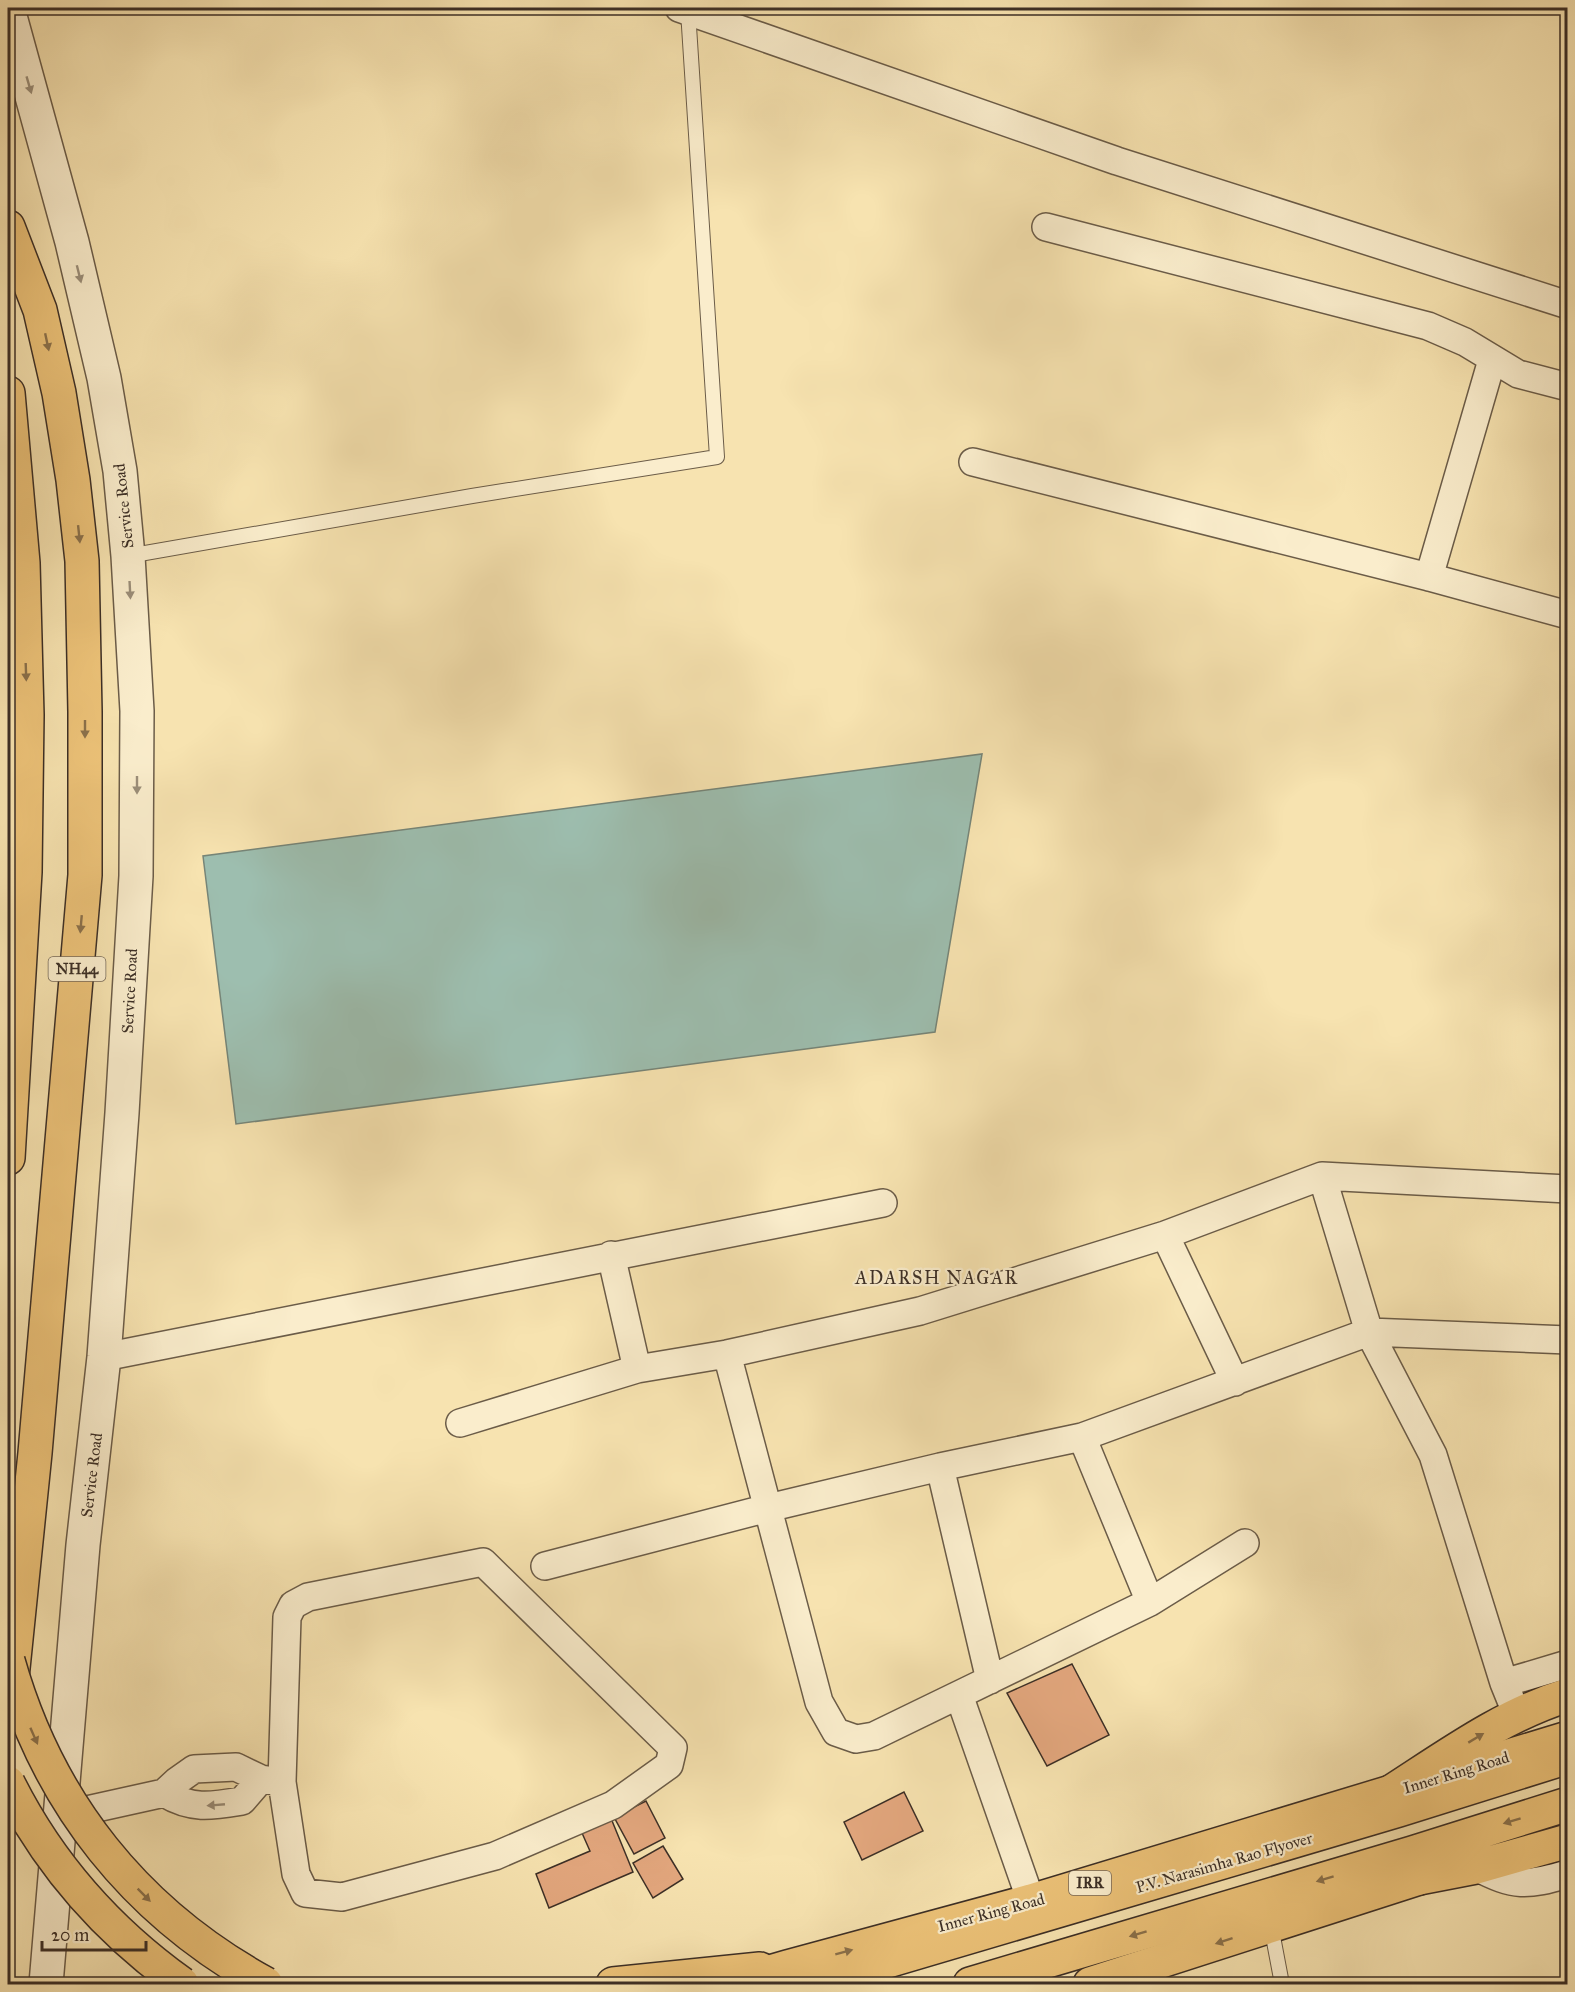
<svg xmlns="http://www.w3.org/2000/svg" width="1575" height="1992" viewBox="0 0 1575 1992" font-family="'IM FELL Great Primer',serif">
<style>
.water{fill:#9dbeaf;stroke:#768578;stroke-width:1.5}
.building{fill:#e3a77e;stroke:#3c2f26;stroke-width:1.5}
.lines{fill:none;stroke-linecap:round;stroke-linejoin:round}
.service-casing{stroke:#6b5c48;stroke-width:16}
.minor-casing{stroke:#6b5c48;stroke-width:30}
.tertiary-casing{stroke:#6b5c48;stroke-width:36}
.primary-casing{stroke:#3c2f26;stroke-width:36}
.trunk-casing{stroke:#3c2f26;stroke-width:36}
.motorway-casing{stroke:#3c2f26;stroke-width:36}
.service{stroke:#faedcc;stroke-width:14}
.minor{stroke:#faedcc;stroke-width:27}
.tertiary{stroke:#faedcc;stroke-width:33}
.primary{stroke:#ecc278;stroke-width:33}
.trunk{stroke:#ecc278;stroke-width:33}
.motorway{stroke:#ecc278;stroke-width:33}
.motorway-bridge-casing{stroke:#3c2f26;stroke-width:36;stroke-linecap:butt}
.motorway-bridge{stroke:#ecc278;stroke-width:33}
.oneway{fill:#9b8e79}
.oneway2{fill:#8b714b}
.labels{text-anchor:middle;stroke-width:4.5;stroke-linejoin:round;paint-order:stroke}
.shield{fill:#faedcc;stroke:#756858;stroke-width:1.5}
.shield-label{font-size:15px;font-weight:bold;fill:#3c2f26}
.street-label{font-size:16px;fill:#3c2f26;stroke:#faedcc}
.neighbourhood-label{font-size:18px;letter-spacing:1.5px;fill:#3c2f26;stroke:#faedcc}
</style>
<rect width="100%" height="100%" fill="#f7e3b0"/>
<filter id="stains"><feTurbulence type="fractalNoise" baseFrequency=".00333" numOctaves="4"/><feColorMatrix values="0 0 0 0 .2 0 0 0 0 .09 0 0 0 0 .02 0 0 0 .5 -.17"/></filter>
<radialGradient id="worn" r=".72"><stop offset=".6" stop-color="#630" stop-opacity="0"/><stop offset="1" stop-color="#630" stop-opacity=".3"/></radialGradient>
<!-- water -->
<path class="water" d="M982,754L935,1032L236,1124L203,856Z"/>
<!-- building -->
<path class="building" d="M1072,1664L1109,1735L1047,1766L1007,1693Z
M904,1792L923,1831L862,1860L844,1822Z
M646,1801L665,1838L634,1854L614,1817Z
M608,1811L633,1872L549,1908L536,1874L590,1851L578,1824Z
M663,1846L683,1879L653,1898L633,1863Z"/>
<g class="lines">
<!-- service casing -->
<g class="service-casing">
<path id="service" d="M128,556L472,496L717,457L688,11
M1271,1926L1282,1984"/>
</g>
<!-- minor casing -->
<g class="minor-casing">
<path id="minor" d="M679,8L1117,161L1568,305
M1046,227L1428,326L1465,342L1518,374L1568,387
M973,462L1429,577L1568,615
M1429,577L1492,360
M1322,1176L1369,1332L1433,1455L1504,1683L1517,1715
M1165,1235L1235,1382
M611,1255L637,1369
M727,1354L819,1702L836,1732L856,1739L874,1736L1150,1602L1245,1543
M104,1357L883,1203
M460,1423L637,1369L727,1354L920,1311L1165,1235L1322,1176L1568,1189
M1082,1437L1150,1602
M940,1467L990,1680
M545,1566L768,1508L940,1467L1082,1437L1369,1332L1568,1340
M1504,1683L1568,1664
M959,1695L1031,1901
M164,1793C192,1810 212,1806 242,1801L261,1779
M60,1816L164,1793L177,1781L194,1769L236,1767L261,1779L282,1782L287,1617L293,1605L308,1597L483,1562L673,1748L669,1765L613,1805L495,1856L342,1897L305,1893L296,1874L282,1782
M1476,1867C1515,1887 1526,1886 1568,1874"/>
</g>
<!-- tertiary casing -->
<g class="tertiary-casing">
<path id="tertiary" d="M8,9L72,242L104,378L120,471L128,556L137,711L136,876L122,1113L104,1357L83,1545L46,1984"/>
</g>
<!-- primary casing -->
<g class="primary-casing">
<path id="primary" d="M1404,1788L1568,1738
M613,1984L760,1969"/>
</g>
<!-- trunk casing -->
<g class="trunk-casing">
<path id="trunk" d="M8,227L40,310L59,393L73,480L82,561L85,712V875L35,1453L8,1717
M729,1984L787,1967L1031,1901L1391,1792
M1090,1984L1419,1878"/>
</g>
<!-- motorway casing -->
<g class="motorway-casing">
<path id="motorway" d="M8,393L23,563L27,715L25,872L8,1158
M1391,1792C1447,1756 1503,1715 1568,1695
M1419,1878L1476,1867L1568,1841
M810,1984L1399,1810L1568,1757
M970,1984L1412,1853L1568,1804"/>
</g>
<!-- service -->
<use href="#service" class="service"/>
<!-- minor -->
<use href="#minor" class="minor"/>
<!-- tertiary -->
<use href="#tertiary" class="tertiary"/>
<!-- primary -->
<use href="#primary" class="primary"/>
<!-- trunk -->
<use href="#trunk" class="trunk"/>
<!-- motorway -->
<use href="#motorway" class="motorway"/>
<!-- motorway-bridge casing -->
<g class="motorway-bridge-casing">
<path id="motorway-bridge" d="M8,1661C48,1803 136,1913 266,1984
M8,1783C49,1865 108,1931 182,1984"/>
</g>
<!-- motorway-bridge -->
<use href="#motorway-bridge" class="motorway-bridge"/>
</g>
<!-- one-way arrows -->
<defs><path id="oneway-solid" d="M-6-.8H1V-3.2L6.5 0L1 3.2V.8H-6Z" transform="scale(1.5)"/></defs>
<g class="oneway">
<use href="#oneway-solid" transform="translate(29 85) rotate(74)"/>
<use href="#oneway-solid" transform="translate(79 274) rotate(76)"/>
<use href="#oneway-solid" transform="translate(130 590) rotate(87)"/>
<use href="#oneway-solid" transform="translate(137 785) rotate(90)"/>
<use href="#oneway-solid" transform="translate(216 1805) rotate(175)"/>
</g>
<g class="oneway2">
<use href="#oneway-solid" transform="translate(47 342) rotate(78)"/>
<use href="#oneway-solid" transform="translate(79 534) rotate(84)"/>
<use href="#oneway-solid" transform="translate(26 672) rotate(88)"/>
<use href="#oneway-solid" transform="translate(85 729) rotate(90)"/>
<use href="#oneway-solid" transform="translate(81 924) rotate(95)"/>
<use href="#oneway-solid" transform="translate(34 1736) rotate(66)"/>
<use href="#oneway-solid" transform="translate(1476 1738) rotate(-31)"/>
<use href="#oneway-solid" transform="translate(1512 1821) rotate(163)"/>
<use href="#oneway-solid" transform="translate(1325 1879) rotate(163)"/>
<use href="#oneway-solid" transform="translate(144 1895) rotate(45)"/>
<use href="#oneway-solid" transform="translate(1138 1934) rotate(163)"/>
<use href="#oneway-solid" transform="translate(1224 1941) rotate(162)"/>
<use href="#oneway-solid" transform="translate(844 1952) rotate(-15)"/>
</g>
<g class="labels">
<!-- shield labels -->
<g class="shield">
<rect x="48.5" y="957" width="57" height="24" rx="4.5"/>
<rect x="1069" y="1871" width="42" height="24" rx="4.5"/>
</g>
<g class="shield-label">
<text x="77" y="974">NH44</text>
<text x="1090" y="1888">IRR</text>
</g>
<!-- street labels -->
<g class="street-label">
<text transform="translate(123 506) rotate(-96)" y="6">Service Road</text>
<text transform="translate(129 991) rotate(-87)" y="6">Service Road</text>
<text transform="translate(91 1475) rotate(-83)" y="6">Service Road</text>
<text transform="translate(1456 1772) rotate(-17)" y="6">Inner Ring Road</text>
<text transform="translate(1224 1862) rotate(-16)" y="6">P.V. Narasimha Rao Flyover</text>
<text transform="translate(991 1912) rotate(-15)" y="6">Inner Ring Road</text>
</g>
<!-- neighbourhood labels -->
<g class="neighbourhood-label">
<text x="937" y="1284">ADARSH NAGAR</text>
</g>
</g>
<!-- margin -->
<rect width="1575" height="1992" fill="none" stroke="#f7e3b0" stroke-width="30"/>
<rect x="9" y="9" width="1557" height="1974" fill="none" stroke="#3c2f26" stroke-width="3"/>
<rect x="15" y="15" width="1545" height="1962" fill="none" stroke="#3c2f26" stroke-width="1.5"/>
<!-- scale -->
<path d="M42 1941v9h104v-9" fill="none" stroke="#3c2f26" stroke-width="3"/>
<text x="51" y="1941" font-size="18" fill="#3c2f26" stroke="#faedcc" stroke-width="4.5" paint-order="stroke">20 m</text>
<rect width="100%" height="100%" filter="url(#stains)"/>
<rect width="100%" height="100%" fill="url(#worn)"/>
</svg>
